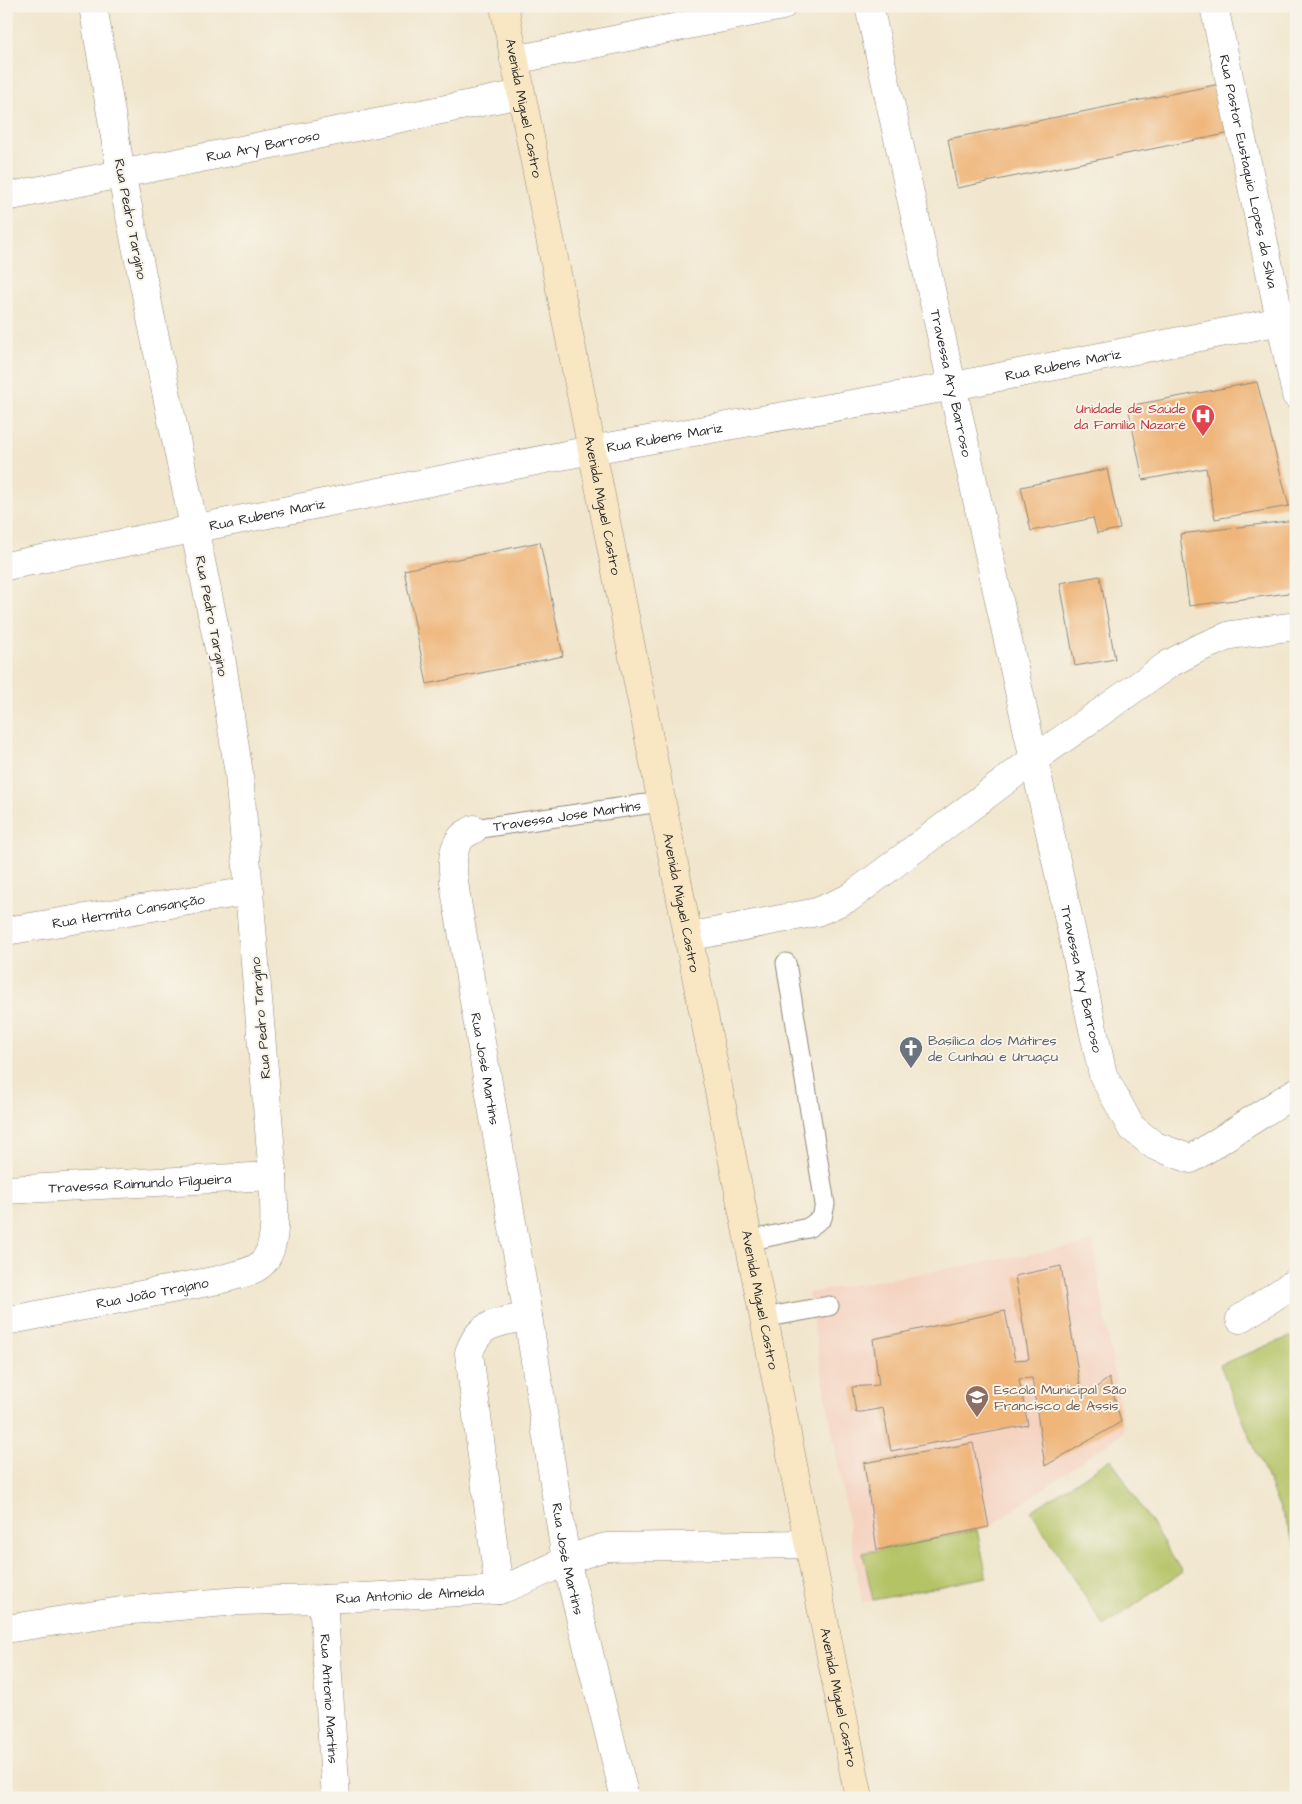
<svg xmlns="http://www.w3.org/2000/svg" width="1302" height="1804" viewBox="0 0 1302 1804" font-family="'Architects Daughter',sans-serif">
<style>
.built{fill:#f5d3c1}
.garden{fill:#b4c365;stroke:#707748}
.building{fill:#efb579}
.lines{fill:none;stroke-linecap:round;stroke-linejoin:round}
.lane-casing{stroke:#8e887c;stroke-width:21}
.street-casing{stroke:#8e887c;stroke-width:29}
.secondary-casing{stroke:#8e887c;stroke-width:29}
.lane{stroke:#fff;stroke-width:19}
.street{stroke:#fff;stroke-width:28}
.secondary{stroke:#f9e7c3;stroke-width:28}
.labels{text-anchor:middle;stroke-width:4;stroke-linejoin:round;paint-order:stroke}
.street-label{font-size:14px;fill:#2b2b2b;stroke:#f7f3e8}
.health-label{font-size:14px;fill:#be3a42;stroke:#f7f3e8;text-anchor:end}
.worship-label{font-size:14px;fill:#5b616d;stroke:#f7f3e8;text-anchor:start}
.education-label{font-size:14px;fill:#785e54;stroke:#f7f3e8;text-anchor:start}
</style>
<rect width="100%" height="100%" fill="#f7f3e8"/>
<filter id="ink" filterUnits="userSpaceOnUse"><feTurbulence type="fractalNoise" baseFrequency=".02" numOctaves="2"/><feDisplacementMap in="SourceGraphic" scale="10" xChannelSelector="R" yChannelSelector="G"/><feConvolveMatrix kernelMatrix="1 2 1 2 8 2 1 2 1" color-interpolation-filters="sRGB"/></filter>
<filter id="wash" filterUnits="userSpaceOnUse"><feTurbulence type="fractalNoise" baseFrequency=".0096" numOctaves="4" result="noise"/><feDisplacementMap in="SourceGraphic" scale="20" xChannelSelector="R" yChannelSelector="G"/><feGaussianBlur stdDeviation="1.12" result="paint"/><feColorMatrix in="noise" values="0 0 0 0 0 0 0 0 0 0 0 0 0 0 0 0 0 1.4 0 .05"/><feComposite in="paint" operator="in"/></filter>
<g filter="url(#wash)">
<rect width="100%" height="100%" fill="#f1e6cd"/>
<!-- built -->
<path class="built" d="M1093,1243L1124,1432L989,1527L977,1530L987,1577L862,1603L808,1293Z"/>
<!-- garden -->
<path class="garden" d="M1296,1334V1547L1220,1365Z
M1111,1459L1182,1572L1104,1627L1031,1511Z
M977,1530L987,1577L873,1600L863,1553Z"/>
<g id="blocks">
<!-- building -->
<path class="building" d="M1220,84L1231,133L957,188L948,139Z
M1257,382L1289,506L1215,519L1206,468L1143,480L1128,406Z
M1107,469L1120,529L1097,533L1093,518L1031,531L1021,487Z
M1296,520V592L1189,606L1180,534Z
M540,542L563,656L427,684L404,570Z
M1100,576L1115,659L1075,666L1060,583Z
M1061,1266L1082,1398L1109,1378L1121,1422L1045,1466L1032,1378L1019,1379L1028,1425L891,1451L883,1408L856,1413L852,1387L879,1385L873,1339L1005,1311L1015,1360L1029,1359L1015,1276Z
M973,1443L989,1527L877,1550L864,1463Z"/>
</g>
</g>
<g filter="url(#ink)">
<use href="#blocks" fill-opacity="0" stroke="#8e887c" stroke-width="1"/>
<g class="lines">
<!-- lane casing -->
<g class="lane-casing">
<g id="lane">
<path id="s1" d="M474,829L660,802"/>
<path d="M748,1241L808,1228L822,1218L825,1204L786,963"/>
<path d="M763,1318L829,1306"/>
</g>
</g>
<!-- street casing -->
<g class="street-casing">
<g id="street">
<path id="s2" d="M869,6L1103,1075L1131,1127L1155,1146L1191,1159L1296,1092"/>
<path id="s3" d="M1214,6L1296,395"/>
<path d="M514,60L782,6"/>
<path id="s4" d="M6,197L521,94"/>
<path id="s5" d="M6,566L591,450L954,386L1296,318"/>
<path id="s6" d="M474,829C470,832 464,834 461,838C448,853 454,879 456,896L528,1316L566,1560L625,1798"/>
<path id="s7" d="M6,931L250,891"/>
<path d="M688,937L817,912L849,898L1033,760L1169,664L1197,649L1231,635L1296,626"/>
<path id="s8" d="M6,1190L273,1176"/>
<path d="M1240,1319L1296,1282"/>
<path id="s9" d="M6,1321L218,1280C231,1276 248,1274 259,1266C281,1250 273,1201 273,1176L239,774L222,663L121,173L93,6"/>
<path d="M499,1590L469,1353C480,1320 498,1324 528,1316"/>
<path id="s10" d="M323,1599L336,1798"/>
<path id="s11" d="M6,1629L121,1611L238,1601L323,1599L499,1590C536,1578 568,1556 607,1547L807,1544"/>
</g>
</g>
<!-- secondary casing -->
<g class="secondary-casing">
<g id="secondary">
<path id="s12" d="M504,6L859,1798"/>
</g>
</g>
<!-- lane -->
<use href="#lane" class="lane"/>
<!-- street -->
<use href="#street" class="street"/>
<!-- secondary -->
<use href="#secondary" class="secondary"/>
</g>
</g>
<!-- icons -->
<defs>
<g id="hospital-pin" transform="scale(1.25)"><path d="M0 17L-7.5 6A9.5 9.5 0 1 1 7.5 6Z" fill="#e0444e" stroke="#f7f3e8"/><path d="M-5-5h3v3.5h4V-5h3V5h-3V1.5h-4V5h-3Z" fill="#fff"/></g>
<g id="church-pin" transform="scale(1.25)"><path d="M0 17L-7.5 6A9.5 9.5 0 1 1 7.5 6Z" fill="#6b7280" stroke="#f7f3e8"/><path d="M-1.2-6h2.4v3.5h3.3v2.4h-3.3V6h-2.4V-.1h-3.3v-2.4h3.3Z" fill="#fff"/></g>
<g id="school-pin" transform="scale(1.25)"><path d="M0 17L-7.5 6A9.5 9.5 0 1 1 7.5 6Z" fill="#8d6e63" stroke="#f7f3e8"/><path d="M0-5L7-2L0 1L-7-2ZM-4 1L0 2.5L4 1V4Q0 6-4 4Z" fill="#fff"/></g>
</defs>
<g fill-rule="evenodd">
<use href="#hospital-pin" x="1203" y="416"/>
<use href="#church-pin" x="911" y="1048"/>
<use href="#school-pin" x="977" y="1397"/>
</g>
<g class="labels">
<!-- street labels -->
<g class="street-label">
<text dy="5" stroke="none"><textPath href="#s12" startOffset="104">Avenida Miguel Castro</textPath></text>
<text dy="5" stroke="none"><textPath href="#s4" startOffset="262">Rua Ary Barroso</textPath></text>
<text dy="5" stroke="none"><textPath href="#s3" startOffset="169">Rua Pastor Eustaquio Lopes da Silva</textPath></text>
<text transform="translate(131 219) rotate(79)" y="5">Rua Pedro Targino</text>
<text dy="5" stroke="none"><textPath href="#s5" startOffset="1076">Rua Rubens Mariz</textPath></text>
<text dy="5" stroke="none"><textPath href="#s2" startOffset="386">Travessa Ary Barroso</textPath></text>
<text dy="5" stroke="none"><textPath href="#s5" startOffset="671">Rua Rubens Mariz</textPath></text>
<text dy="5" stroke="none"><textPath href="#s12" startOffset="509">Avenida Miguel Castro</textPath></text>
<text dy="5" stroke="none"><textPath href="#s5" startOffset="266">Rua Rubens Mariz</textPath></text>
<text transform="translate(212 616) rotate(79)" y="5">Rua Pedro Targino</text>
<text dy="5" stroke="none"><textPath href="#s1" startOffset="94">Travessa Jose Martins</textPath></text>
<text dy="5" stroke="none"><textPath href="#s12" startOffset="914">Avenida Miguel Castro</textPath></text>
<text dy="5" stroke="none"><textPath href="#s7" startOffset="124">Rua Hermita Cansanção</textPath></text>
<text dy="5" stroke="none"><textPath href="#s2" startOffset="996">Travessa Ary Barroso</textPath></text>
<text transform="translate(260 1018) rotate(-95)" y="5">Rua Pedro Targino</text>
<text dy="5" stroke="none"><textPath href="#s6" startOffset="251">Rua José Martins</textPath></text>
<text dy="5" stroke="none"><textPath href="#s8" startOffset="134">Travessa Raimundo Filgueira</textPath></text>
<text dy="5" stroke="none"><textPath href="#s9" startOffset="149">Rua João Trajano</textPath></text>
<text dy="5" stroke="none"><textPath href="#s12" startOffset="1319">Avenida Miguel Castro</textPath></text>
<text dy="5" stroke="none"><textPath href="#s6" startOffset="748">Rua José Martins</textPath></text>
<text dy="5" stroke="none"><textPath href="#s11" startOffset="406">Rua Antonio de Almeida</textPath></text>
<text dy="5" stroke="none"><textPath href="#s12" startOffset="1724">Avenida Miguel Castro</textPath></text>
<text dy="5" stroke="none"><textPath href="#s10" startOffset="100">Rua Antonio Martins</textPath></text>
</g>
<!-- health labels -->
<g class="health-label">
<text x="1186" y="413">Unidade de Saúde<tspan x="1186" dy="16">da Família Nazaré</tspan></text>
</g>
<!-- worship labels -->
<g class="worship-label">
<text x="928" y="1045">Basílica dos Mátires<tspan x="928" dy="16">de Cunhaú e Uruaçu</tspan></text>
</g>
<!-- education labels -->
<g class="education-label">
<text x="994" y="1394">Escola Municipal São<tspan x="994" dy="16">Francisco de Assis</tspan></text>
</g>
</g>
<!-- margin -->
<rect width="1302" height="1804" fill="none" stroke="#f7f3e8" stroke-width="25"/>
</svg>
